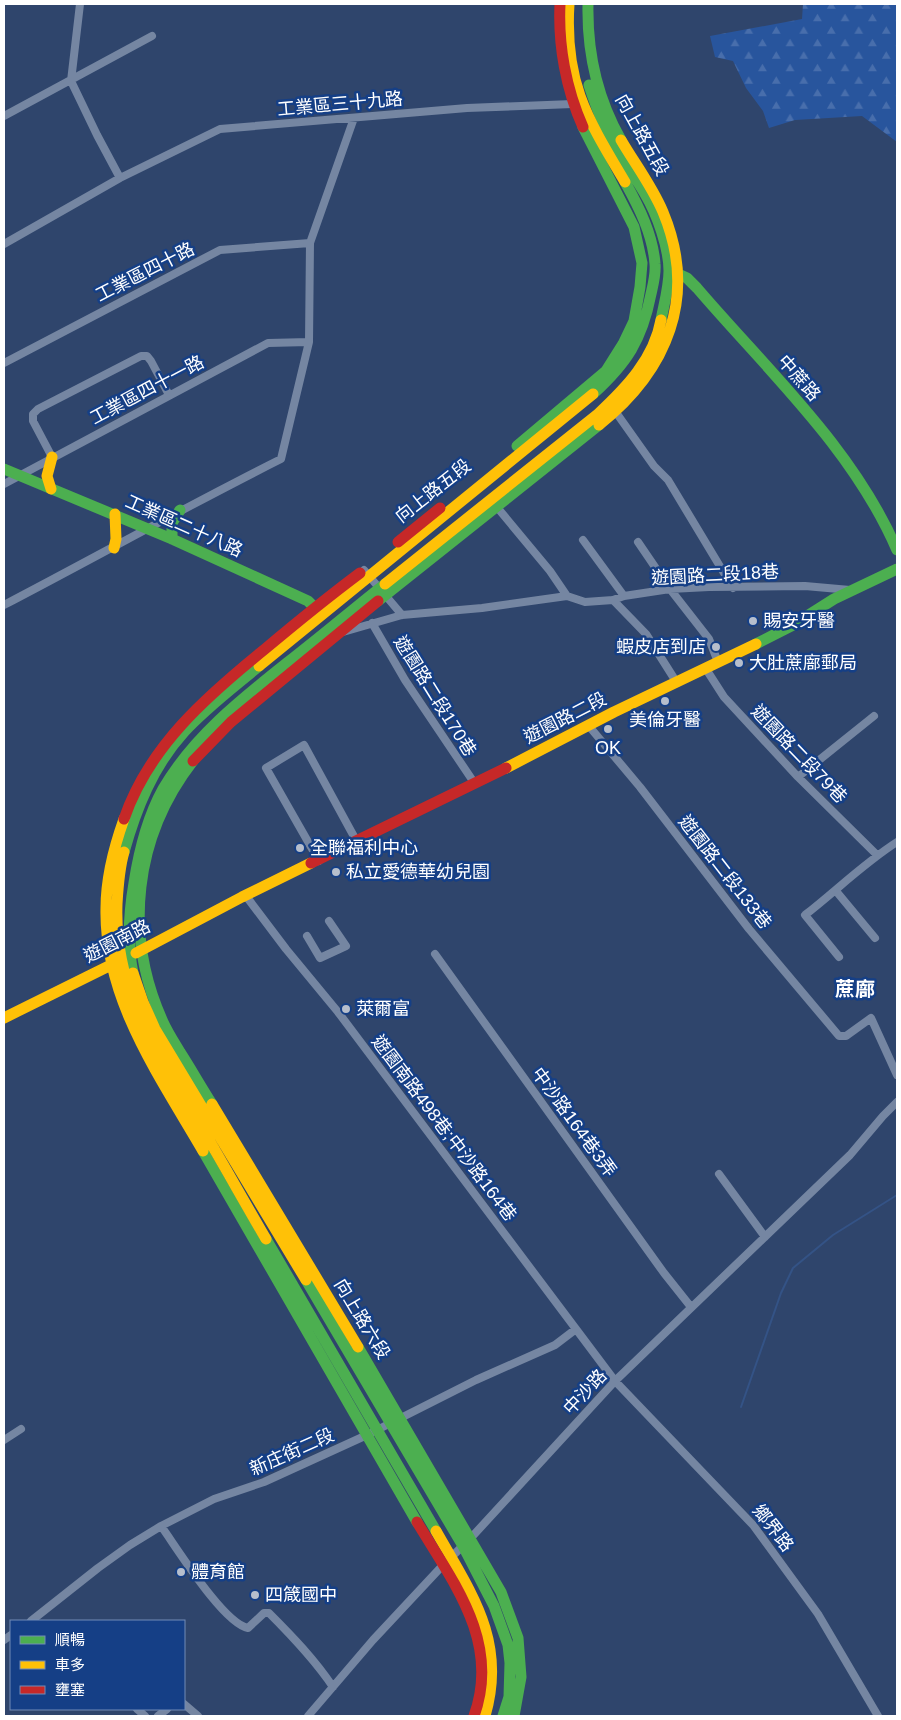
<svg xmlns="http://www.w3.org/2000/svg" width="901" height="1720" viewBox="0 0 901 1720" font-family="Helvetica,'Noto Sans TC',sans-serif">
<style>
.forest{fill:url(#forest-firs)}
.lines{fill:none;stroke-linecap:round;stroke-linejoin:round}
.stream{stroke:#345386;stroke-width:2}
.street{stroke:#7586a2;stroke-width:8}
.fast{stroke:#4caf50;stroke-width:11}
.slow{stroke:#ffc107;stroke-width:11}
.jam{stroke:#c62828;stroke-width:11}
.poi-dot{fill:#b6becc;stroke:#153f86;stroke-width:2}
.labels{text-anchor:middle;stroke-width:5;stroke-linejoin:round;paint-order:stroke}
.street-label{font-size:18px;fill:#fff;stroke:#153f86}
.poi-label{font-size:18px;fill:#fff;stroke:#153f86;text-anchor:start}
.quarter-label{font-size:20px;font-weight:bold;fill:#fff;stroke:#153f86}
</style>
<defs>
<pattern id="forest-firs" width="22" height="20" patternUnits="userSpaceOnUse" patternTransform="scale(1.25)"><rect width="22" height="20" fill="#28559d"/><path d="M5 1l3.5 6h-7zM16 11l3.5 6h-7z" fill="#486eac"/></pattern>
</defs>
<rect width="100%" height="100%" fill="#2f456c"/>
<!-- forest -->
<path class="forest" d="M803,4H897V142L862,116L795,120L769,128L763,111L746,88L733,61L715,57L710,36L802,19Z"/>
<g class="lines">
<!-- stream -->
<path class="stream" d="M741,1407L781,1293L793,1268L833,1235L897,1195"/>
<!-- street -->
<path class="street" d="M71,81L80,4
M4,116L152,36
M120,178L220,129L467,108L573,104
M4,244L120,178L97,135L71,81
M4,363L220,250L310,243
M615,411L654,466L668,480L733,588
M52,457L33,421V414L38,409L141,356H147L151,361L169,395
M4,484L268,343L309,342
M496,506L550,571L567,596
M583,540L624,596
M638,542L670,589L709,639L718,662
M364,570L402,615
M613,600L646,634L677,683
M4,605C96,557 187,506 281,459L309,342L310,243L354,118
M372,623L405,680L475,784
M343,632L402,615L482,608L567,596L585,602L613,600L624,596L670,589L709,587L805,586L850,590
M706,669L724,697L798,777L877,855
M588,725L640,787L749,929L839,1036H846L871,1018L897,1075
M798,777L874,716
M319,861L266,768L304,745L357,842
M836,891L875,938
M246,896L286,949L338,1012L615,1381L753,1525L818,1614L878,1716
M307,936L320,958L346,946L329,921
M435,954L664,1273L691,1307
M839,957L805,915C836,891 864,863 897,842
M719,1174L765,1237
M4,1440L21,1429
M161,1526C177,1548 223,1623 248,1628L264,1613H269C293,1637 315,1660 333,1687
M31,1621L98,1568L130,1545L161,1526L214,1499L264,1482L367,1435L476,1380L555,1345L576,1329
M4,1640L11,1635
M184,1704L198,1716
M137,1709L145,1716
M158,1716L167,1709
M308,1716L373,1640L444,1564L469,1540L615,1381L850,1155L883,1116L897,1102"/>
<!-- fast -->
<path class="fast" d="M588,4C587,52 597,98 621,140
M589,85C597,110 606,133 620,155C628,168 638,181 645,194C657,214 669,248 669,271C669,287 664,304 661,320
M674,272L687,278L697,288C768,371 853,448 897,550
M593,394C627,363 642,340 651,294C653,285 656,274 655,264C653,235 639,207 625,182
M517,446L606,371L623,344L634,321L640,287L642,263L634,227L583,127
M4,469L172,539L308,601L320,613
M172,539V523L180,510
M378,601L599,425
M756,644L793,625L834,599L897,569
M193,761C134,837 123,934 163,1022C168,1033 174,1042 180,1052C191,1069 201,1087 212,1104
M124,852C136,809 153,766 184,732C206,708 234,687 259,666
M133,973C127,944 129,912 134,883C139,851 147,818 163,789C196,732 252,691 302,651C330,629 357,606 385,584
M203,1151L417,1522
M266,1239L436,1531
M306,1280L463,1546L494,1606L508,1645L510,1663L509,1697L503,1716
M358,1347L501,1592L518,1638L521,1677L514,1716"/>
<!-- slow -->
<path class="slow" d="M569,4C564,82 587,118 625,182
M599,425C668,370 698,296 663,212C652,186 635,164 621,140
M51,489L47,476L52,457
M114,548L116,539L115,514
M385,584L598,414C626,388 654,359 661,320
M259,666L593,394
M506,768L614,712L756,644
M124,819C114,847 106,877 106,908C104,999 159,1075 203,1151
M124,852C119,869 118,887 117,904C114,987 152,1043 192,1111C217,1153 241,1196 266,1239
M136,953L242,897L311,863
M133,973L143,1002L155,1029L306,1280
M4,1018L117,962
M212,1104L358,1347
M436,1531C471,1593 507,1641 485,1716"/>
<!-- jam -->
<path class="jam" d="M560,4C558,45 566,89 583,127
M398,542L440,508
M193,761L231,722L378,601
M124,819C149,746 207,696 265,649C296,623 328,597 360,573
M311,863L506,768
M417,1522C453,1582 501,1642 474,1716"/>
</g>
<!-- markers -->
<g class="poi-dot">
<circle cx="753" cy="621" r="5"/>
<circle cx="716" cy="647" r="5"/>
<circle cx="739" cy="663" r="5"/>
<circle cx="665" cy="701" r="5"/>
<circle cx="608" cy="729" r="5"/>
<circle cx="300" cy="848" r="5"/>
<circle cx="336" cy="872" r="5"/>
<circle cx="346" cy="1009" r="5"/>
<circle cx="181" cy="1572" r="5"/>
<circle cx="255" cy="1595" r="5"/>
</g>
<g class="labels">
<!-- street labels -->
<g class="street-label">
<text transform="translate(340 104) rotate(-5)" y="6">工業區三十九路</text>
<text transform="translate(642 135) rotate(61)" y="6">向上路五段</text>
<text transform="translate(145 272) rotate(-27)" y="6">工業區四十路</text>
<text transform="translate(799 378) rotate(49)" y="6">中蔗路</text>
<text transform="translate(147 390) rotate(-28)" y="6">工業區四十一路</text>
<text transform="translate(433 491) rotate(-38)" y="6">向上路五段</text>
<text transform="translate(184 526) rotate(24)" y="6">工業區二十八路</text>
<text transform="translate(715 575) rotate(-3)" y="6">遊園路二段18巷</text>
<text transform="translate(435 696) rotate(58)" y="6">遊園路二段170巷</text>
<text transform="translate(565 718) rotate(-27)" y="6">遊園路二段</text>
<text transform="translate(799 754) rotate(46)" y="6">遊園路二段79巷</text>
<text transform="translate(725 872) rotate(52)" y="6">遊園路二段133巷</text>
<text transform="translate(117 941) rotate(-27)" y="6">遊園南路</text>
<text transform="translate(574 1122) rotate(54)" y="6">中沙路164巷3弄</text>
<text transform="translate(444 1128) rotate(53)" y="6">遊園南路498巷;中沙路164巷</text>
<text transform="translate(362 1319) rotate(59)" y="6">向上路六段</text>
<text transform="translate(585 1392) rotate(-47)" y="6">中沙路</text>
<text transform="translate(292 1452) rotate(-24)" y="6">新庄街二段</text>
<text transform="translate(773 1528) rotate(52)" y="6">鄉界路</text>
</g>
<!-- poi labels -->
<g class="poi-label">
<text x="763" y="627">賜安牙醫</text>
<text x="706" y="653" text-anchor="end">蝦皮店到店</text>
<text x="749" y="669">大肚蔗廍郵局</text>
<text x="665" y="726" text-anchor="middle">美倫牙醫</text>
<text x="608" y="754" text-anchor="middle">OK</text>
<text x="310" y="854">全聯福利中心</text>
<text x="346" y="878">私立愛德華幼兒園</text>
<text x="356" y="1015">萊爾富</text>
<text x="191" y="1578">體育館</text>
<text x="265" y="1601">四箴國中</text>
</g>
<!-- quarter labels -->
<g class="quarter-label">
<text x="855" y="996">蔗廍</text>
</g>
</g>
<!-- border -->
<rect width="901" height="1720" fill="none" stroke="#ffffff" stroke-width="10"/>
<!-- legend -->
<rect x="10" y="1620" width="175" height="90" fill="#153f86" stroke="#738cb6"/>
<rect x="20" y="1636" width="25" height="8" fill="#4caf50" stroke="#738cb6"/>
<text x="55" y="1645" font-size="15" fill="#ffffff">順暢</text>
<rect x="20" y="1661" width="25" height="8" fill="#ffc107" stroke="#738cb6"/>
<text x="55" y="1670" font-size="15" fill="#ffffff">車多</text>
<rect x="20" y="1686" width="25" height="8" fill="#c62828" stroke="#738cb6"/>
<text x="55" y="1695" font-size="15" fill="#ffffff">壅塞</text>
</svg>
